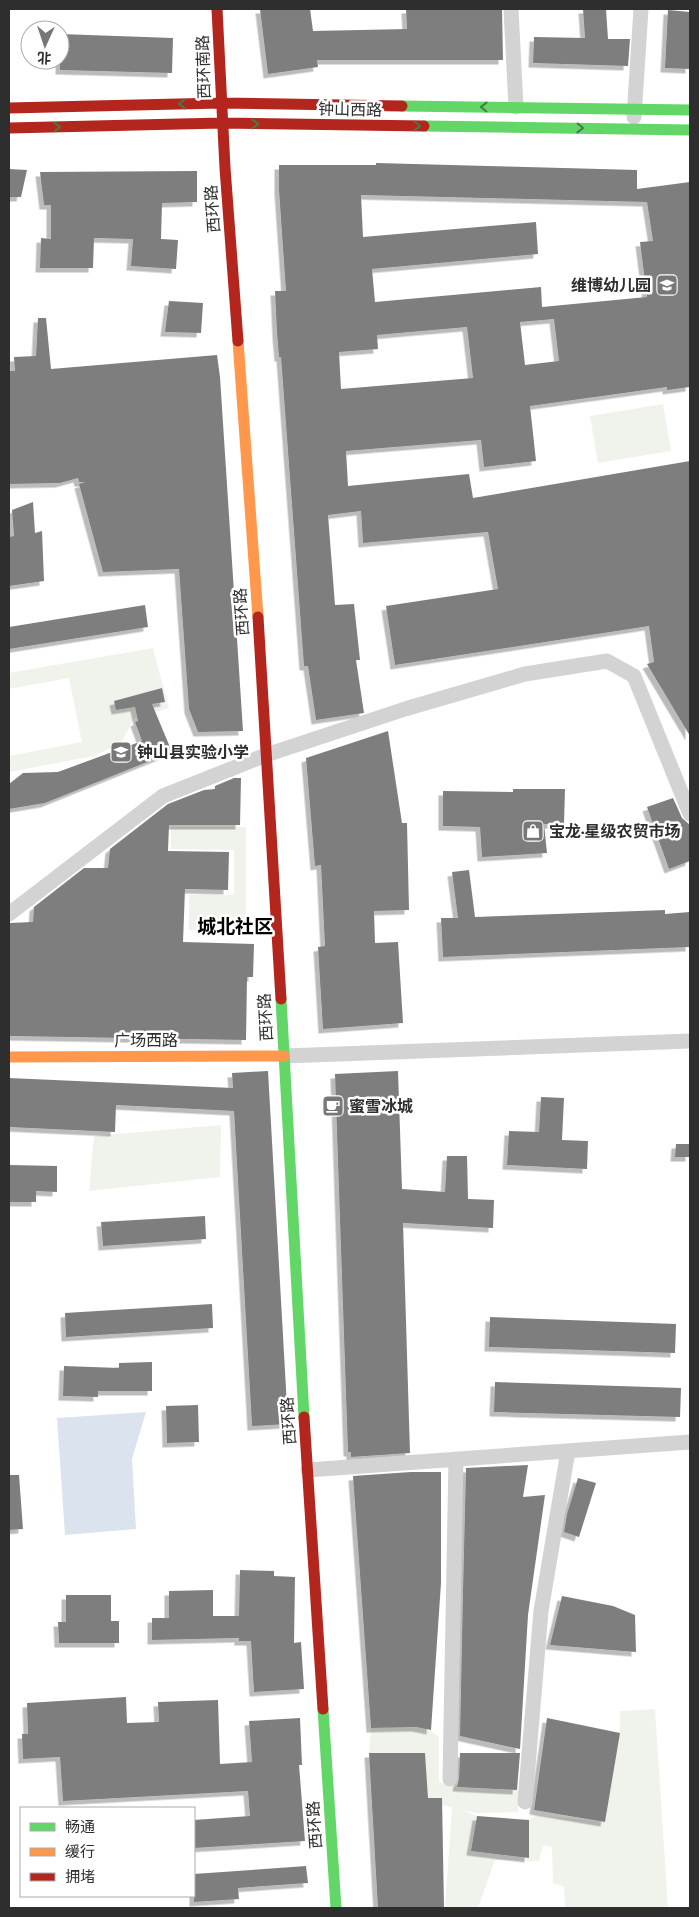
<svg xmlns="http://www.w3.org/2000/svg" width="699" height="1917" viewBox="0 0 699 1917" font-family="Karla,'Noto Sans SC',sans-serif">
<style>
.green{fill:#eff3ec}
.water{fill:#dbe4ee}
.building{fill:#7e7e7e;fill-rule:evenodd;filter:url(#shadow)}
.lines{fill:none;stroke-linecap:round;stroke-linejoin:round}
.street{stroke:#d3d3d3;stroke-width:15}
.fast{stroke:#63d668;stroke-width:11}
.slow{stroke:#ff974d;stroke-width:11}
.jam{stroke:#b3261e;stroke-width:11}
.oneway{stroke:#467a48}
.labels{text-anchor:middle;stroke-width:5;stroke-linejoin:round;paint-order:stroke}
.street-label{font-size:16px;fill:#2e2e2e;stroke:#fff}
.poi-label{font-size:16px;font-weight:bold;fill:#2e2e2e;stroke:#fff;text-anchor:start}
.quarter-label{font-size:19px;font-weight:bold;fill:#000;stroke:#fff}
</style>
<defs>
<filter id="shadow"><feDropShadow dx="-4.5" dy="4.5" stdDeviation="0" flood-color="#0004"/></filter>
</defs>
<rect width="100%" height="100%" fill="#fff"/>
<!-- green -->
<path class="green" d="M663,404L671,451L598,463L590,416Z
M153,648L169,708L134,718L121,743L94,756L9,772V756L82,742L69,678L9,689V673Z
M171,827H246V931L189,930V895H234V850L171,849Z
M221,1125L220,1177L89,1191L94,1136Z
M655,1709L668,1908H565L564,1887L553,1883L552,1847L543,1845L539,1861L495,1860L478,1908H445L452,1807L442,1805V1798H428L425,1753H369L371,1728C393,1727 421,1721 439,1737V1782L457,1787L519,1790L518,1812L476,1813L459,1809L477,1816L472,1850L529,1857V1820L536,1815L605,1822L620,1733V1711Z"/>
<!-- water -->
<path class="water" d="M146,1412L132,1459L136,1529L65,1535L57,1418Z"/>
<!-- building -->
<path class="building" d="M260,9H310L313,31L407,29L406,9H502L503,60H317L318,67L268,74Z
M583,9H606L608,39H630L628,66L533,63L534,37L585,38Z
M668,10L690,12V69L665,68Z
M60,34L173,38L172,73L60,70Z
M376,163L637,170V189L690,182V387L667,390V387L530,406L536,461L484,467L481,440L346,451L348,486L469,474L473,498L690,461V736L647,664L654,662L649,626L395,665L386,606L498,589L488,532L363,543L361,511L328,515L335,605L354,604L360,660H356L364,713L316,720L308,666H304L281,357H279L277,333L275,291H286L279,190V165H376ZM361,195L647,202L653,241L640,242L647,297L542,307L541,287L375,302L372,269L538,254L536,222L363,237ZM554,319L559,361L525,365L520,322ZM467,327L473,378L341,389L339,352L378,349L377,335Z
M9,169L27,170L21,197H9Z
M197,171V202L162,203L161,239L178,240L176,269L131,266L133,239L94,238L93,268H40L41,238L51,239V205H44L40,172Z
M169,301L203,303L201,333L165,332Z
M38,318H46L51,369L217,355L220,377L243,731L198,732L189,709L179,569L103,572L79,484L85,482H79L78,478L60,483L9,484V371H15L14,357L36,356Z
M33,502L35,533L42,531L44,581L9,586V537L14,536L12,510Z
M145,605L148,627L9,649V627Z
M162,688L165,702L152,704L172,752L45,803L9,809V784L23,773L58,772L142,741L135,722L138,721L135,707L116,710L114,701Z
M388,731L402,823H407L409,910L374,911L375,943L398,942L403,1023L323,1029L318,947L325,946L321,865L315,866L306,758Z
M234,778H241L240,825H169L168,851L229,852L228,890L185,889L183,942L254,944L253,977H247L246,1040L9,1036V923L33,922L34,907L84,868H108L110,849L168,804L204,790L215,789V786Z
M513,789H565L564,824H544L547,853L482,857L480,827L443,826V791L513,792Z
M673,798L682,818L690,825V861L669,869L647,807Z
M469,870L475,917L665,910V914L690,912V947L443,957L441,918H458L452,872Z
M268,1071L288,1424L252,1426L234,1111L116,1105L115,1132L9,1127V1078L233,1088L232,1073Z
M398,1071L402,1189L445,1192L447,1156H467L468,1199L494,1200L493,1228L403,1223L410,1453L351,1457V1452H348L335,1074Z
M541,1097L564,1098L562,1140L588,1141L587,1169L507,1165L509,1131L539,1132Z
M676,1144H690V1157H675Z
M9,1165L57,1166V1192L36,1191V1202H9Z
M205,1216L206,1239L103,1246L101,1222Z
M212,1304L213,1328L66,1337L65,1313Z
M490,1317L676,1324L675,1353L489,1347Z
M152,1362V1391H98V1397L63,1396L64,1366L119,1368V1363Z
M495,1382L681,1388L680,1417L494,1412Z
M198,1405L199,1442L167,1443L166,1406Z
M528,1465L523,1497L545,1495L528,1615L520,1749L460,1736L463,1591L466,1468Z
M411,1472H441V1583L431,1730L416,1727L371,1728L353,1476Z
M9,1475H19L23,1529L9,1530Z
M578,1478L596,1483L579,1537L564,1532L567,1514Z
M240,1570L274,1571V1576L295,1577L294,1643L301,1642L304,1689L254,1692L251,1641H239V1638L152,1640V1618H169V1591L213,1590V1616H239Z
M66,1595H111V1621H119V1643H59L58,1622H66Z
M562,1596L613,1606L635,1615L636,1652L550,1645Z
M126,1697L127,1723L159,1722L158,1702L218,1700L220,1764L252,1762L249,1721L300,1718L302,1765H299L305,1841L194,1848V1820L250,1816L248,1791L63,1801L60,1757L23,1759L22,1734H28L27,1703Z
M547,1718L620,1733L605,1822L534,1810Z
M369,1753H425L428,1798H442L444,1908H378Z
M460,1753H520L517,1790L457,1787L459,1779Z
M477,1816L529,1820V1858L471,1851Z
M306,1866L308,1883L238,1888L239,1899L194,1902V1874Z"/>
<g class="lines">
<!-- street -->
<path class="street" d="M511,9L516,107
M634,117L641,9
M9,914L163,796L266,755L405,709L525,674L607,661L634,676L690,814
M284,1056L690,1041
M308,1470L690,1442
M450,1779L456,1459
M525,1802L541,1611L568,1451"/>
<!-- fast -->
<path class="fast" d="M402,106L690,110
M424,126L690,130
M281,999L304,1417
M323,1709L336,1908"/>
<!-- slow -->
<path class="slow" d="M238,341L258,617
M9,1057L284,1056"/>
<!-- jam -->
<path class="jam" d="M217,9L225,168L238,341
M9,108L221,103L402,106
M9,128L222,123L424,126
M258,617L281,999
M304,1417L323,1709"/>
</g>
<!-- one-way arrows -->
<defs><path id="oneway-chevron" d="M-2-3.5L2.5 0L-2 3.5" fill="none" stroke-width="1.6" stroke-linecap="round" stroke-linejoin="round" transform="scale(1.25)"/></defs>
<g class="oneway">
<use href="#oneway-chevron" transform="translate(182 104) rotate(179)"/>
<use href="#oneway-chevron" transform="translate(484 107) rotate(-179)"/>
<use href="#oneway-chevron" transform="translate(255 124) rotate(1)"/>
<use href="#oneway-chevron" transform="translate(417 126) rotate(1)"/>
<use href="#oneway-chevron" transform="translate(57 127) rotate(-1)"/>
<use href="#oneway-chevron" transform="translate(580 128) rotate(1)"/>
</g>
<!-- icons -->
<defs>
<g id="school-square" transform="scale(1.125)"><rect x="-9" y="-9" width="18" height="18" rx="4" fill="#777" stroke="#fff"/><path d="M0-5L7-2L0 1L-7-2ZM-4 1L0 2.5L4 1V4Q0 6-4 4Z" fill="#fff"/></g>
<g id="shop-square" transform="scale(1.125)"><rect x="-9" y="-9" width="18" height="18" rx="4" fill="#777" stroke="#fff"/><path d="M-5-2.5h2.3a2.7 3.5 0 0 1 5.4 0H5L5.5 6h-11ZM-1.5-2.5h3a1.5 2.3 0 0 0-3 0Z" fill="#fff"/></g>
<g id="cafe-square" transform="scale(1.125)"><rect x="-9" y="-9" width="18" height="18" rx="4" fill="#777" stroke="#fff"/><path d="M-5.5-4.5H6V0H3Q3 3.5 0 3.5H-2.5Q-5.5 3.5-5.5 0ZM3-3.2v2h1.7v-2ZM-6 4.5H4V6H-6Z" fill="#fff"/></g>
</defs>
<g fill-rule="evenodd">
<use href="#school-square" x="667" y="285"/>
<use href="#school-square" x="121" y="752"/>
<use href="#shop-square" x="533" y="831"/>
<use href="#cafe-square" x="333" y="1106"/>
</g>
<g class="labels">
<!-- street labels -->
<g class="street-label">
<text transform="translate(203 67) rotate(-92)" y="6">西环南路</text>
<text transform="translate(350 109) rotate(1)" y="6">钟山西路</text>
<text transform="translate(212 209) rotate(-94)" y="6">西环路</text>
<text transform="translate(241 612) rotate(-94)" y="6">西环路</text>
<text transform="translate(265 1017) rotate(-93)" y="6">西环路</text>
<text x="146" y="1046">广场西路</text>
<text transform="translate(288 1421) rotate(-94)" y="6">西环路</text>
<text transform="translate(314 1825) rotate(-94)" y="6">西环路</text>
</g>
<!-- poi labels -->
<g class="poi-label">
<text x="651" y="291" text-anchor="end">维博幼儿园</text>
<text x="137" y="758">钟山县实验小学</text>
<text x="549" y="837">宝龙·星级农贸市场</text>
<text x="349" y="1112">蜜雪冰城</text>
</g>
<!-- quarter labels -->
<g class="quarter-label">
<text x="235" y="933">城北社区</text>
</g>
</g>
<!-- border -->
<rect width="699" height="1917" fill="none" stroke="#2e2e2e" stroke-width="20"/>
<!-- legend -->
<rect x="20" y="1807" width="175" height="90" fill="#ffffff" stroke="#ababab"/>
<rect x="30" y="1823" width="25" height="8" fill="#63d668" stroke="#ababab"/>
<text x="65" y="1832" font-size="15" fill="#2e2e2e">畅通</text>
<rect x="30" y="1848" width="25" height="8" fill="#ff974d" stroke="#ababab"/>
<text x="65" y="1857" font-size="15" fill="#2e2e2e">缓行</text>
<rect x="30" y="1873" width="25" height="8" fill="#b3261e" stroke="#ababab"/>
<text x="65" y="1882" font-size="15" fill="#2e2e2e">拥堵</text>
<!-- north arrow -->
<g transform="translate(45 45) rotate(183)"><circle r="24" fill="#ffffff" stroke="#ababab"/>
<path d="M0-4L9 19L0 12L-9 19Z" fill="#777777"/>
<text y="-8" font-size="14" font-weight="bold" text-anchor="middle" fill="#2e2e2e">北</text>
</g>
</svg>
